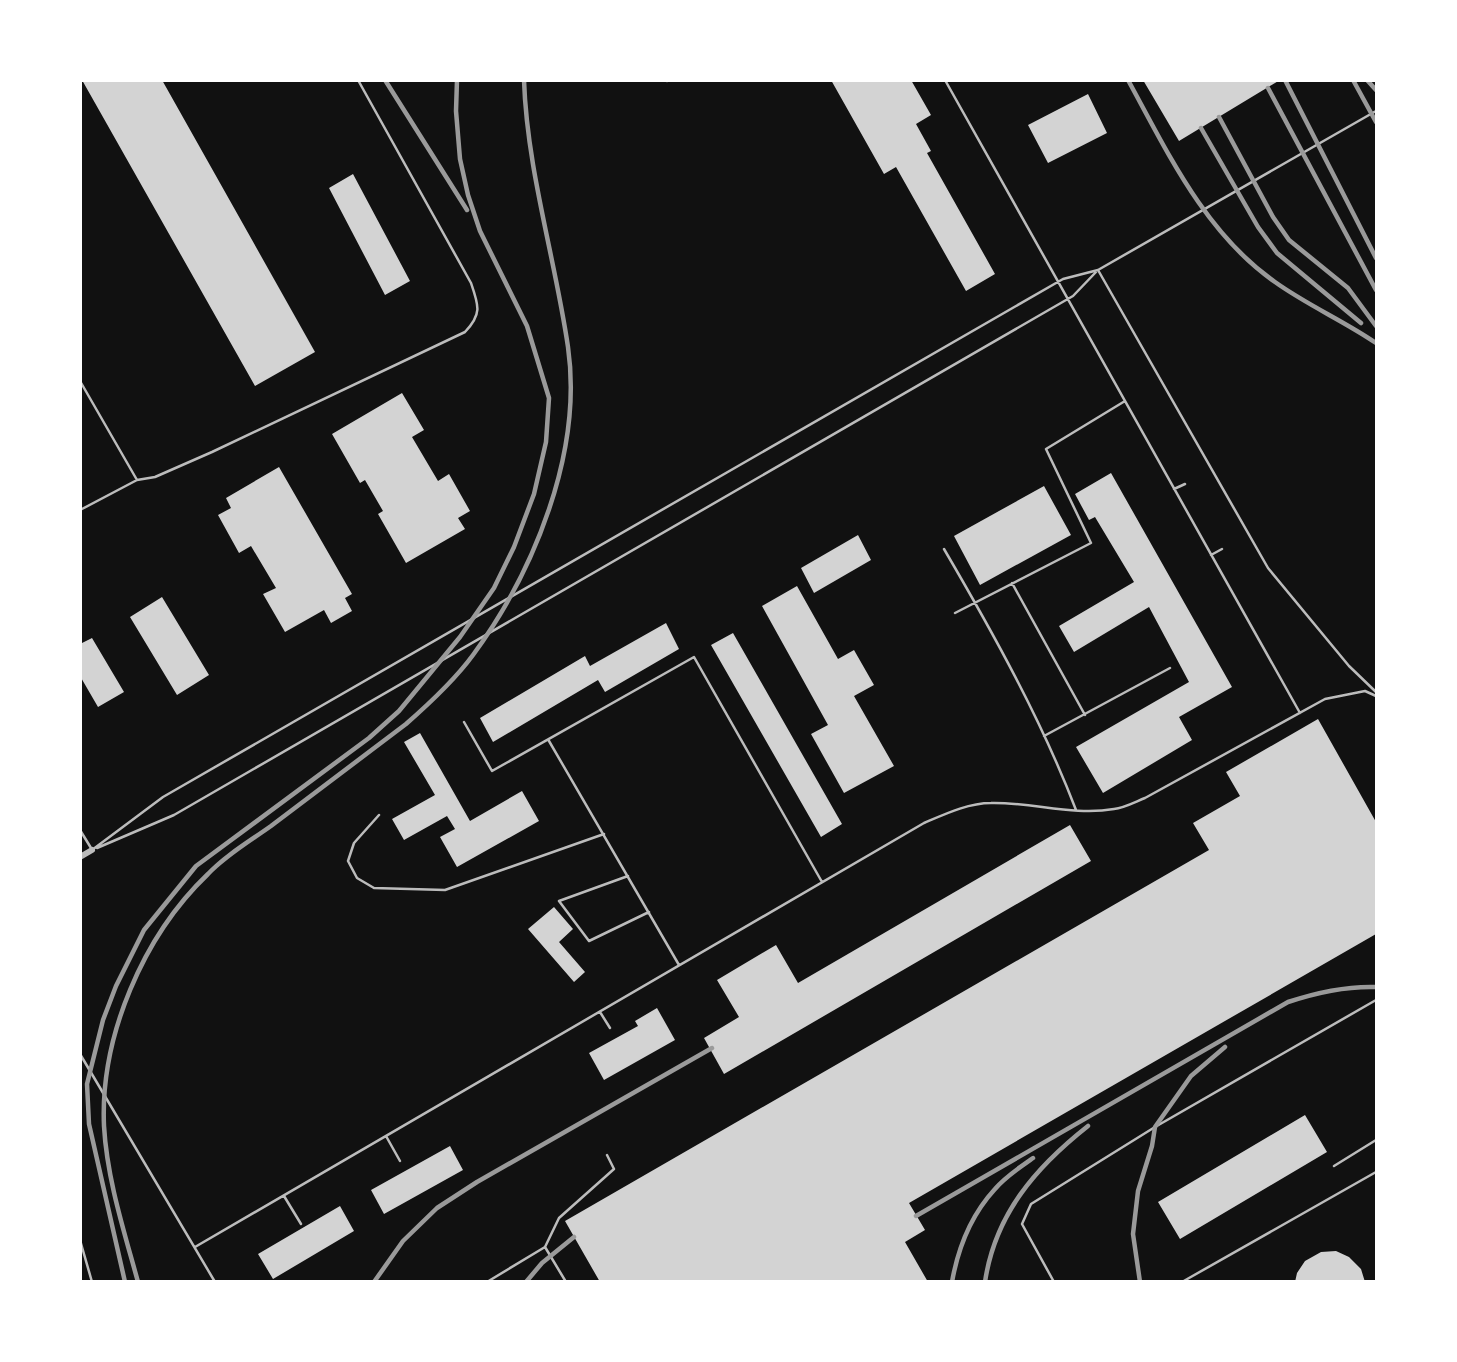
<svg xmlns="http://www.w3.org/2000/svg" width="1457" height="1362" viewBox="0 0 1457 1362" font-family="'Roboto Condensed',sans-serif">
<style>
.building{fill:#d3d3d3}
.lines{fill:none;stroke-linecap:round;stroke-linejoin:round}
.service{stroke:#bcbcbc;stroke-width:2.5}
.minor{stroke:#bcbcbc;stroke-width:6}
.rail{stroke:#9a9a9a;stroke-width:4.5}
</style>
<rect width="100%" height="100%" fill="#111"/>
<!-- building -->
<path class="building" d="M82,80H162L315,352L255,386Z
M831,80H911L931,115L916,124L931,151L927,153L995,274L966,291L896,167L884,174Z
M1143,80H1280L1179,141Z
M1088,94L1107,133L1048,163L1028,125Z
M353,174L410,281L385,295L329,188Z
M402,393L424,430L412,437L438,481L449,474L470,511L458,518L465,529L406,563L378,514L383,511L365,480L360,483L332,434Z
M279,467L352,594L345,598L352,611L331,623L324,610L285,632L263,594L276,588L251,546L239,553L218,515L231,508L226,498Z
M1111,473L1232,687L1179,717L1192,740L1103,793L1076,747L1189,682L1149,607L1074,652L1059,626L1134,582L1095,517L1089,520L1075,494Z
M1044,486L1071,535L980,585L954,536Z
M858,535L871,560L814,593L801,568Z
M797,586L838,659L854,650L874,685L854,696L894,766L844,793L811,734L828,725L762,606Z
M162,597L209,675L177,695L130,617Z
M666,623L679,649L605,692L598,680L493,742L480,718L585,656L590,666Z
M733,633L842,824L821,837L711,645Z
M92,638L124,692L98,707L80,676V644Z
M1318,719L1376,822V934L909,1203L925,1230L905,1242L928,1282H600L565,1221L1209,850L1193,823L1240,796L1226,772Z
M420,733L470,821L522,791L539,821L457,867L440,837L455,829L447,816L404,840L392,819L435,795L404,742Z
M1070,825L1091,861L724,1074L704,1038L739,1017L717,980L776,945L798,983Z
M554,907L573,929L559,942L585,972L574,982L528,929Z
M657,1008L675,1040L604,1080L589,1053L638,1026L635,1021Z
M1305,1115L1327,1152L1180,1239L1158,1202Z
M450,1146L463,1170L384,1214L371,1190Z
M340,1206L354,1231L273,1279L258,1254Z
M1336,1251L1349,1257L1361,1269L1365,1282H1295L1297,1273L1305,1261L1321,1252Z"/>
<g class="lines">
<!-- service -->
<path class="service" d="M945,80L1300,713
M667,81V80
M1098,270L1268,568L1349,666L1376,692
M80,381L137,480
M1174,489L1185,484
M80,510L137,480L155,477L212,452L465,332C482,314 479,306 471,283L358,80
M944,549C992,631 1042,721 1076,810
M1211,555L1222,549
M1012,583L1085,715
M955,613L1091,543L1046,449L1125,401
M464,722L492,771L694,657L822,882
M1044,736L1170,668
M549,741L679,965
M379,815L354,843L348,861L357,878L374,888L445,890L604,834
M80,830L91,848
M97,848L174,815L1073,296L1096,272
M92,850L163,797L1063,279L1098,270L1376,111
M628,876L559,901L589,941L649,912
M600,1012L610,1028
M80,1054L215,1282
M386,1136L400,1161
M1334,1166L1376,1140
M284,1196L301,1224
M80,1240L92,1282
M195,1247L924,823C945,814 968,803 991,803C1032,802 1073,816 1114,809C1124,808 1135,802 1145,798L1325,699L1365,691L1376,696
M545,1247L566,1282
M487,1282L545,1247L559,1218L614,1169L607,1155
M1054,1282L1022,1224L1031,1204L1155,1127L1376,1000
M1182,1282L1376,1172"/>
<!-- minor -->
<path class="minor" d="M80,857L92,850"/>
<!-- rail -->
<path class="rail" d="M385,80L467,210
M1128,80C1168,153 1205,233 1275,282C1307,305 1344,321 1376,343
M1285,80L1376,258
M1353,80L1376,122
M1367,80L1376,90
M1268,88L1376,290
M1219,117L1273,217L1289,240L1348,288L1376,326
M1201,128L1258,227L1277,253L1361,323
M916,1216L1288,1002C1318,992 1345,986 1376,987
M125,1282L89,1124L87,1084L103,1020L116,986L144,930L196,866L369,738L399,711L460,637L494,588L514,547L534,494L546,442L549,398L527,326L480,231L468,195L460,159L456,111L457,80
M138,1282C124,1231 107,1179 104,1126C100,1037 143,936 208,874C226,855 250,841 271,826C316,792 361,758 406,724C430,703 454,681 473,655C534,572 583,452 568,347C555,258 527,170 524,80
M374,1282L403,1241L437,1208L477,1182L712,1048
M526,1282L542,1263L574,1237
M952,1282C958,1248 972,1214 995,1189C1005,1177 1020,1167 1033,1158
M985,1282C995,1214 1036,1167 1088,1126
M1140,1282L1133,1234L1138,1191L1152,1146L1155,1127L1191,1076L1225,1047"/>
</g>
<!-- border -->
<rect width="1457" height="1362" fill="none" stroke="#ffffff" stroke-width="164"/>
</svg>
